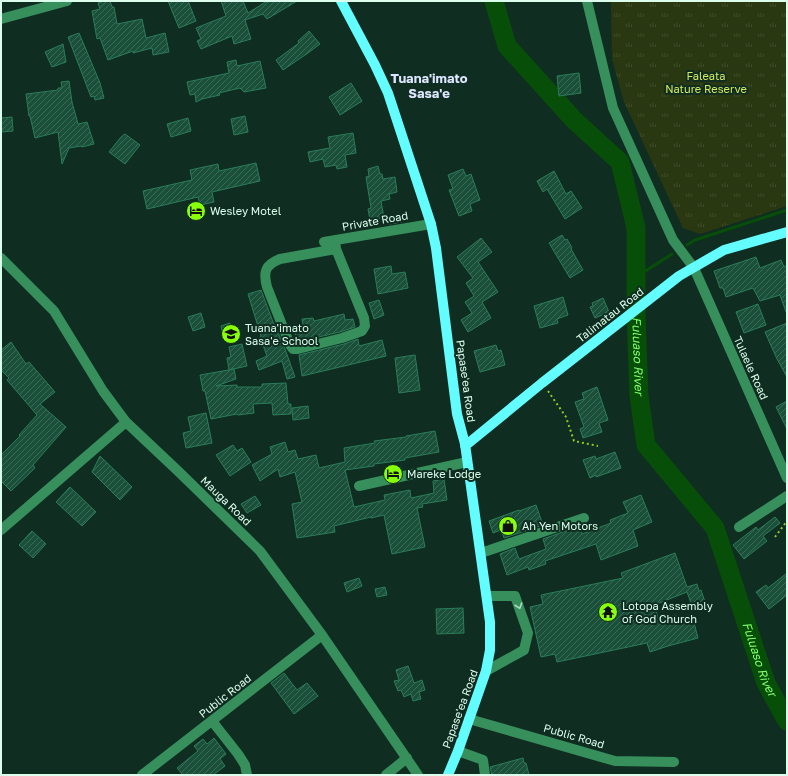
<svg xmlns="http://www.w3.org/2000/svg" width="788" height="776" viewBox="0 0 788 776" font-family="'Golos Text',sans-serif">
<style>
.park{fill:url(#park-tufts)}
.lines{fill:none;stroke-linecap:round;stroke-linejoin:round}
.stream{stroke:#074f08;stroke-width:3}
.river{stroke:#074f08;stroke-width:19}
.building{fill:url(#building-hatch);stroke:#2a7d5b}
.path{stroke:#93c727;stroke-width:2;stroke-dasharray:2 3;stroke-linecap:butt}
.minor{stroke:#378f5c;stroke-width:10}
.major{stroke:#63fdff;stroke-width:10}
.oneway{stroke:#aaddc2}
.labels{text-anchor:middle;stroke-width:4;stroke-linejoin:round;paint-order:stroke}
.park-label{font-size:11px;fill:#d6e95d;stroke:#0f2d20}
.poi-label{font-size:11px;fill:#dcffed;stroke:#0f2d20;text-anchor:start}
.street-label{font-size:11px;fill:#dcffed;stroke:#0f2d20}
.water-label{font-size:12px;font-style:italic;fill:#80ff6a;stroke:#0f2d20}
.quarter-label{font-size:13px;font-weight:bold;fill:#dee6ff;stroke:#0f2d20}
</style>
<defs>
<pattern id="park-tufts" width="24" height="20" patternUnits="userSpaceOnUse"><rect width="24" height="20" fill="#2a3812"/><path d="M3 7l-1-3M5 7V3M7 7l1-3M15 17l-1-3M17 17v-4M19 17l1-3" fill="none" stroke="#3e4c29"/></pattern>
<pattern id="building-hatch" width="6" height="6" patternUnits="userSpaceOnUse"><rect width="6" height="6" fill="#1a5039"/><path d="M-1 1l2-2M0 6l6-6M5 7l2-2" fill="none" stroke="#3b6a56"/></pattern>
</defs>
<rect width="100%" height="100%" fill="#0f2d20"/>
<!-- park -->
<path class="park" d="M611,1H787V206L700,234L683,228L624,102L612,59Z"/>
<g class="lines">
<!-- stream -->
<path class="stream" d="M687,245L695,240L787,210
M636,277L672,254"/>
<!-- river -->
<path class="river" id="s1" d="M494,1L507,46L574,120L620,162L636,228V313L639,396L646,445L715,528L766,683L787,721"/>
</g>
<!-- building -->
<path class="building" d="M104,1H110L112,7H114L117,24L142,19L146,38L165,33L169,52L153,55L152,48L133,53V51L108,60L100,38L97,39L92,11L100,9L98,3Z
M168,1H188L196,21L179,28Z
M221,1H243L248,13L267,1H297L267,19L263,14L245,20L251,39L234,44L232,36L201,49L197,41L201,39L196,28L226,16Z
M309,31L320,44L308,53L283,70L276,60L299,43L298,41Z
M79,33L100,83L104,98L95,100L94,96L91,97L68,37Z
M63,44L66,62L52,67L45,52Z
M236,60L237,66L260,61L266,88L244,92L240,88L219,93L220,95L202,99L196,102L195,94L190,95L187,82L229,73L227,62Z
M579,73L581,93L559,96L557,76Z
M69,81L72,102L78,124L87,122L94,144L82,147L81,146L69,148L62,164L58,132L35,138L30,116H29L26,94L58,90V88H62L61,82Z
M351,83L362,101L340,115L329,97Z
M245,116L248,132L234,135L231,119Z
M12,117L13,131L1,132V118Z
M188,118L191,131L171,137L167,124Z
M353,133L356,153L345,155L347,167L337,169L336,165L325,167L323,159L310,162L308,152L330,148L328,137Z
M125,134L140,145L125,164L109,152L121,137Z
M256,163L260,181L212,192L214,202L200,205L198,197L147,209L143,191L192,180L190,170L218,164L219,171Z
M378,166L380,174H382L383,179L395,177L397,192L389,194L390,199L381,201L384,218L370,220L368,209L371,208L366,177L369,176L368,169Z
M463,169L466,176L471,174L480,200L470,204L472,211L459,216L449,190L453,189L448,175Z
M554,171L566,194L571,191L582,208L565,219L547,189L543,192L537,181Z
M400,214L402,222L389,224L387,217Z
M562,235L565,240L567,239L572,248L571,249L583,270L570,278L549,243Z
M481,238L492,252L478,262L498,292L482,302L491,318L468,332L461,320L472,313L465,302L474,296L466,283L473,278L457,257Z
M756,257L760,268L781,260L784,267L787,265V312H786L780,295L760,301L753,288L726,297L723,288H720L714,271Z
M391,266L392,274L405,272L408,288L378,294L374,269Z
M261,290L276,330H277L285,349L295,377L287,379L282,361L259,370L256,361L267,356L260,337L261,336L248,294Z
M563,297L568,315L557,319L558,323L540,328L534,306Z
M603,298L609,312L595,318L590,307L593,306L592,303Z
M379,300L384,315L374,319L369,303Z
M758,304L766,325L744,333L736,312Z
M201,313L205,327L193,331L188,317Z
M344,314L345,320L353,319L355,327L340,332L297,342L294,327L303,325L302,319L313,318L314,321Z
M230,323L233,334L223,336L221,326Z
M787,323V377L777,359L765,332Z
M358,339L359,346L382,340L386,356L302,376L299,355L344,344Z
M11,342L26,364L29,362L55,392L40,404L66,427L33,465L35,468L11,491L1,481V455L20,436L19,435L37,415L7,380L9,378L1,370V350Z
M242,344L247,366L229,370L227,358L231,357L229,347Z
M496,345L498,351L501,350L505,365L480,372L474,351Z
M415,355L420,390L399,393L395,358Z
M234,369L236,379L216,386L237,385V387H262V384L286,383L288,404H291V414L273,415L272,403L253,404L254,413L238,415L237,414L211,419L205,391H203L200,375Z
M597,387L608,420L599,423L602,432L583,438L580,429L584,427L575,402L584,399L582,393Z
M787,401V429L776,407Z
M308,406L309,418L293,420L292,408Z
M206,413L212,443L186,448L183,433L191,431L188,417Z
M435,431L439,452L405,458V460L374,464V466L345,470L354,507L385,500L384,495L410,490L411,498L434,493L433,481L444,479L447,500L422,504L423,507L417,508L425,547L392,554L384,515L371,518V517L334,526L335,532L297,538L292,504L302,502L295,472L280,477L278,469L260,481L252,465L272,454L270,447L285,442L288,452L295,450L298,459L316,455L319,468L345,462L344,448L375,443L374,441L406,437V436Z
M233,445L237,451L242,448L251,462L230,476L216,455Z
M615,452L621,468L596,477V475L590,478L583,460L595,456L596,459Z
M100,456L132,487L120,500L92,472Z
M70,487L96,512L82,526L56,502Z
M641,495L652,522L633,530L638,546L601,560L596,544L545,561L546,564L529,570L528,567L507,575L500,554L515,548L519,559L546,549L543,539L580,526L582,534L611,523L610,520L628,513L623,502Z
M255,496L261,505L247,513L241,504Z
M536,505L543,525L504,538L501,530L493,533L489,521L519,510V511Z
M775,517L780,523L763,536L767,541L744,559L733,545L756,527L758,530Z
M32,531L46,544L33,558L19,545Z
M675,553L687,587L697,584L699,591L701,590L706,605L693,609L687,592L654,605L659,620L676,615L678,619L692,615L698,638L668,646L650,652L647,643L557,662L555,654L541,657L530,607L543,604L541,595L623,578L621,573Z
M787,573V595L769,609L756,592L766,585L768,588Z
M359,578L362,586L347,592L344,583Z
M385,587L387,595L377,597L375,589Z
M463,608L464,633L437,634L436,609Z
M408,666L414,683L422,680L425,690L419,692L421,699L413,701L411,694L404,697L401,690L398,691L394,681L399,680L396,670Z
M284,673L297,690L307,683L318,696L294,714L271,683Z
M214,738L226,754L220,759L225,766L213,775H183L177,768L198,751L194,746L203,739L207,744Z
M523,758L524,763H526L529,775H492L490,767Z"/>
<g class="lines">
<!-- path -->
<path class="path" d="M548,391L566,417L574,441L598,446
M775,537L787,521"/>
<!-- minor -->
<path class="minor" d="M587,1L613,108L673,240L694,268L787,478
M1,19L67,1
M335,240L336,249L364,318L365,326L362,331L342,338L298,349H293L290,345L267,287C263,272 265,265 280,259L336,249
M324,242L431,224
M1,258L54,311L103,391L126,422L178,471L260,551L322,635L418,775
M359,486L467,462
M739,527L787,496
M1,530L126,422
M481,553L584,518
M486,671L524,650L528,633L515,596H487
M469,719L615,761L674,762
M212,721L238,754L245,765L247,775
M458,751L483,760L485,775
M142,775L322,635
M386,775L407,758"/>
<!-- major -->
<path class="major" d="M341,1L375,65L388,93L431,224L436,248L457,414L465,444L490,622V650L486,671L458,751L448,775
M465,446L542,383L679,276L724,250L787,232"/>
</g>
<!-- one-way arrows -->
<defs><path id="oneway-chevron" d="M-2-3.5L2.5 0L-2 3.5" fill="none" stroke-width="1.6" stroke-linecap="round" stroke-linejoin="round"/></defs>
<use class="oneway" href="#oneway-chevron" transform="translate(519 606) rotate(71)"/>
<!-- icons -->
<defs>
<g id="hotel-disc" transform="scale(1)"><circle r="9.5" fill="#87ff08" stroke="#0f2d20"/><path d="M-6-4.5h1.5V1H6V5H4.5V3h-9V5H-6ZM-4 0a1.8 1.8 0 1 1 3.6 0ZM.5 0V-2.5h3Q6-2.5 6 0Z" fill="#111"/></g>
<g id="school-disc" transform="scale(1)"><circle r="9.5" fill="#87ff08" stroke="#0f2d20"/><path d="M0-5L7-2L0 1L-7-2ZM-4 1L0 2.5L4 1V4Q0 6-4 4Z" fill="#111"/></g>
<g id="shop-disc" transform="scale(1)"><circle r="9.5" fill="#87ff08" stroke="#0f2d20"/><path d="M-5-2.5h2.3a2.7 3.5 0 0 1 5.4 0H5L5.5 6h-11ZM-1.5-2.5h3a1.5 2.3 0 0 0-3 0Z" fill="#111"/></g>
<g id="temple-disc" transform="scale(1)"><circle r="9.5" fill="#87ff08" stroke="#0f2d20"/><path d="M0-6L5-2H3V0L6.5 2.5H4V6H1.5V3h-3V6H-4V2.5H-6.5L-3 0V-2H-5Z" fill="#111"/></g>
</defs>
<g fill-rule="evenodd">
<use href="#hotel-disc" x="196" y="211"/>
<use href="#school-disc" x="231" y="334"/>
<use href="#hotel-disc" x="393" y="474"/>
<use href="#shop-disc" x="508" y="526"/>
<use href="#temple-disc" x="608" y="612"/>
</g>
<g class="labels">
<!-- park labels -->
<g class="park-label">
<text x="706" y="80">Faleata<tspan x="706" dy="13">Nature Reserve</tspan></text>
</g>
<!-- poi labels -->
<g class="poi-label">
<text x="210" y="215">Wesley Motel</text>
<text x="245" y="332">Tuana'imato<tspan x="245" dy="13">Sasa'e School</tspan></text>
<text x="407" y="478">Mareke Lodge</text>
<text x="522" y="530">Ah Yen Motors</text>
<text x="622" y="610">Lotopa Assembly<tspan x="622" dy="13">of God Church</tspan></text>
</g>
<!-- street labels -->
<g class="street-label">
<text transform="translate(375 221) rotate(-10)" y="4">Private Road</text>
<text transform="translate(610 315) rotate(-38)" y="4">Talimatau Road</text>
<text transform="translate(751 368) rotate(66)" y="4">Tulaele Road</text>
<text transform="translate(466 381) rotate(82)" y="4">Papase'ea Road</text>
<text transform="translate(226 501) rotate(44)" y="4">Mauga Road</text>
<text transform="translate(225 696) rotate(-38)" y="4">Public Road</text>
<text transform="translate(460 709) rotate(-70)" y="4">Papase'ea Road</text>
<text transform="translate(574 736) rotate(16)" y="4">Public Road</text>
</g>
<!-- water labels -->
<g class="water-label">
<text dy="4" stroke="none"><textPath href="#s1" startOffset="405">Fuluaso River</textPath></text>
<text dy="4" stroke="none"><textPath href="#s1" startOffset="741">Fuluaso River</textPath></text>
</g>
<!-- quarter labels -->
<g class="quarter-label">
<text x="429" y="83">Tuana'imato<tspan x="429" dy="15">Sasa'e</tspan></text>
</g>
</g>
<!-- border -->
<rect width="788" height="776" fill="none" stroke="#dcffed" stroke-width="4"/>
</svg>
